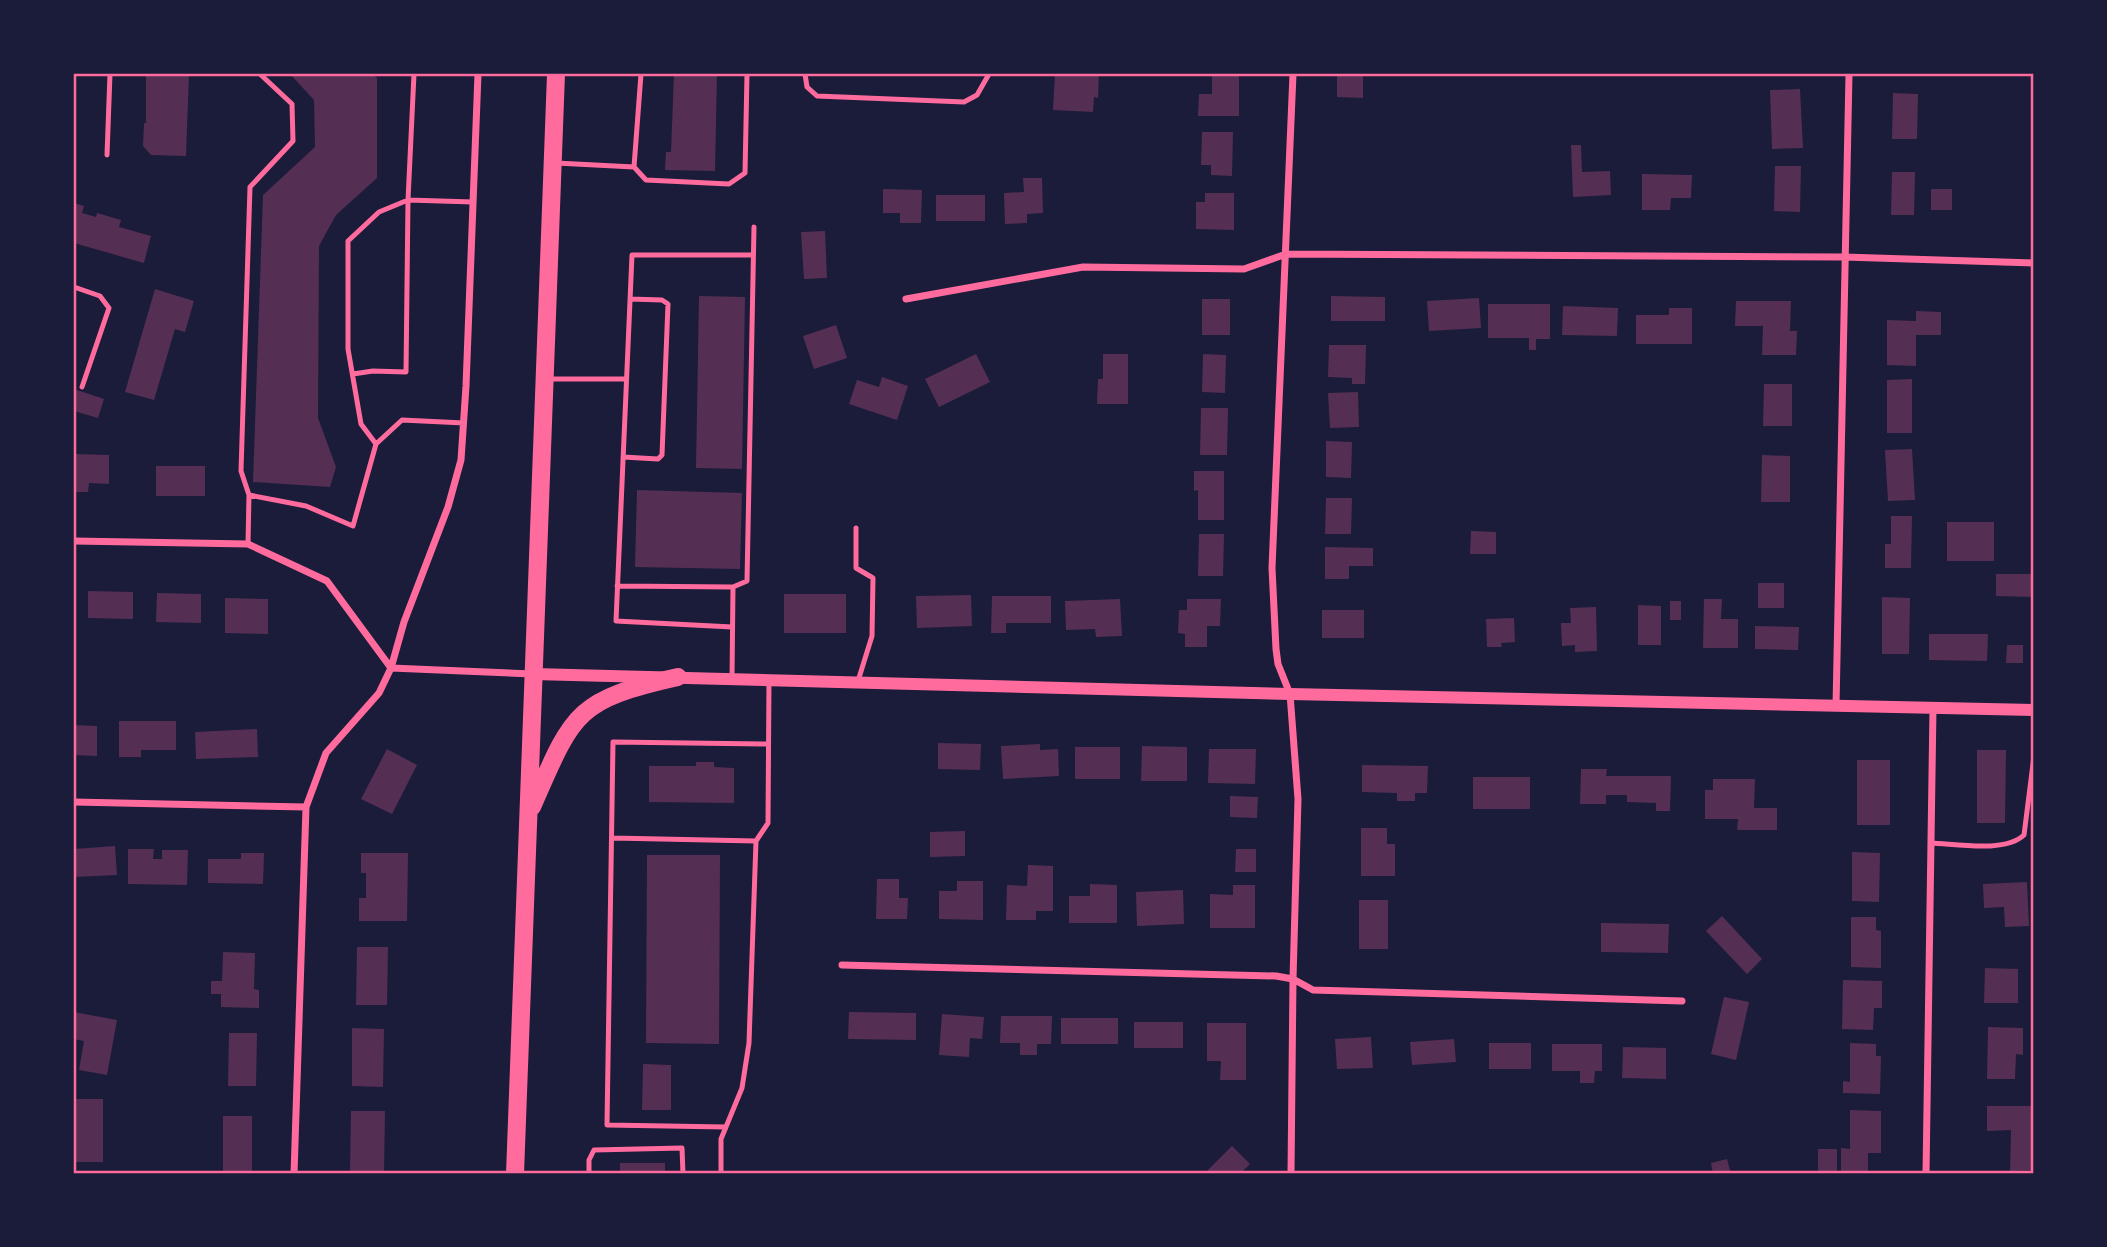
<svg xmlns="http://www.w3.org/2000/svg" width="2107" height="1247" viewBox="0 0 2107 1247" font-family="Manrope,sans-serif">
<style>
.building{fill:#542f53}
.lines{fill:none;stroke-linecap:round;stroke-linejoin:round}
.service{stroke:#ff6b9d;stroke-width:5}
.minor{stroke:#ff6b9d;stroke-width:7}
.tertiary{stroke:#ff6b9d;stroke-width:12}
.primary{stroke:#ff6b9d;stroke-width:18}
.neatline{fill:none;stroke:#ff6b9d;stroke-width:2.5}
</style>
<rect width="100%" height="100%" fill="#1b1b3a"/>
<!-- building -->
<path class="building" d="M146,74H189L186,156L151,155L143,146L144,123H146Z
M290,74H372L377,78V178L336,215L319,246L318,418L336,467L330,487L253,482L263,195L315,147L314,100Z
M674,74H717L715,171L665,170L666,152H671Z
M1055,74H1099L1098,98L1094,97L1093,112L1053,110Z
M1212,74H1239V116H1198L1199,94H1212Z
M1337,74H1363V98L1337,97Z
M1800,89L1803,148L1772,149L1770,90Z
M1893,93L1918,94L1917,139H1892Z
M1202,132H1233L1232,176L1211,175V165H1201Z
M1571,145H1581L1582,172L1610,171L1611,195L1573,197Z
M1775,166H1801L1800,212L1774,211Z
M1892,172H1915L1914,215H1891Z
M1642,174L1692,175L1691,198H1671L1670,210H1642Z
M1023,178H1042L1043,213L1027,214V223L1005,224L1004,193L1024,192Z
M883,189L922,190L921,223H900V213H883Z
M1931,189H1952V210H1931Z
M1205,193H1234V230L1196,229V202H1205Z
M936,195H985V221H936Z
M74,203L84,206L82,213L96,217L97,213L121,220L119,227L151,236L144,263L74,243Z
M825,231L827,278L804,279L801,232Z
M155,289L194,301L185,332L175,329L154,400L125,392Z
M699,296L745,297L742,469L696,468Z
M1331,296L1385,297V321H1331Z
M1479,298L1481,328L1429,331L1427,301Z
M1202,299H1230V335H1202Z
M1736,301H1791L1790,331H1797L1796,355H1762L1763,326H1735Z
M1488,304H1550V339H1536V350H1529V338H1488Z
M1563,306L1618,308L1617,336L1562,335Z
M1669,308H1692V344H1636V315H1669Z
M1916,311L1941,312V335H1916V366L1887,365V320L1916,321Z
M836,325L847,358L814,369L803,336Z
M1329,345H1366L1365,384H1352V378L1328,377Z
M976,354L990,382L939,407L925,379Z
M1103,354H1128V404H1097L1098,379H1103Z
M1203,354L1226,355L1225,393L1202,392Z
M882,377L908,386L897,420L849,404L857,380L879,387Z
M1912,379V433H1887V380Z
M1764,384H1792V426H1763Z
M74,389L104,399L98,418L74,411Z
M1358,392L1359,427L1330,428L1328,393Z
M1201,408H1228L1227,455H1200Z
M1326,441L1352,442L1351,478L1326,477Z
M1912,449L1915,500L1888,501L1885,450Z
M74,454L109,455V484L89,483L88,492H74Z
M1762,455L1790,456V502H1761Z
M156,466H205V496H156Z
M1194,471H1224V520H1198V490L1194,491Z
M637,490L742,493L740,569L635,567Z
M1326,498H1352L1351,534H1325Z
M1891,516H1912L1911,568H1885V544H1891Z
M1947,522H1994V561H1947Z
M1471,531L1496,532V554H1470Z
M1199,534H1224L1223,576H1198Z
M1325,547L1373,548V566H1349V579H1325Z
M1996,574H2034L2033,597L1996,596Z
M1758,583H1784V608H1758Z
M88,591L133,592V619L88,618Z
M157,593L201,594V623L156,622Z
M784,594H846V633H784Z
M971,595L972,626L917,628L916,596Z
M992,596H1051V623H1006V633H991Z
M1882,597L1910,598L1909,654H1882Z
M225,598L268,599V634L225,633Z
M1120,599L1122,636L1096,637L1095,629L1066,630L1065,601Z
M1187,599H1221L1220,626H1207V647H1185V634L1178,633L1179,610H1187Z
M1704,599H1722L1721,619H1738V648H1703Z
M1670,601H1681V620H1670Z
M1638,605L1661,606V645H1638Z
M1596,607L1597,651L1575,652V645L1562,646L1561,623H1571L1570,608Z
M1322,610H1364V638H1322Z
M1514,618L1515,642L1501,643L1502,647H1487L1486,619Z
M1755,626L1799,627L1798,650L1755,649Z
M1929,634H1988L1987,661L1929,660Z
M2007,645H2023V663H2006Z
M119,721H176V750H141V757H119Z
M74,725L97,726V756L74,755Z
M257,729L258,757L196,759L195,732Z
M938,743L981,744L980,770L938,769Z
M1040,744V750L1058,749L1059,776L1003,779L1001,746Z
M1142,746L1187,747V781H1141Z
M1075,747H1120V779H1075Z
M387,749L417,765L392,814L361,799Z
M1209,749H1256L1255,784L1208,783Z
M1977,750H2006L2005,823H1977Z
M1857,760H1890V825H1857Z
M696,762H714V767L734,768V803L649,802V766H696Z
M1362,765L1428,766L1427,793H1415V801H1397V793L1362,792Z
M1581,769H1607L1606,776H1671L1670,811H1656V803L1627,802V795H1606V804H1580Z
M1473,777H1530V809H1473Z
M1713,779H1755L1754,808H1777V830H1737L1738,819H1705V790H1713Z
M1230,796L1258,797L1257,818L1230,817Z
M1361,828H1387V844H1395V876H1361Z
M965,831V856L930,857V832Z
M115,846L117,875L74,877V849Z
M128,849H154L153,859H162V850H188L187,885L128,884Z
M1236,849H1256V872H1235Z
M1852,852L1880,853L1879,902L1852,901Z
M241,853H264L263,884L208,883V859H241Z
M361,853H408L407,921H359V898H366V873H361Z
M647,855H720L719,1044L646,1043Z
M1028,865L1053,866V911H1036V920H1006L1007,885L1027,886Z
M877,879H899V898H908L907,919H876Z
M957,881H983V920L939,919V891H957Z
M2027,882L2029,926L2005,927L2004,907L1984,908L1983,884Z
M1090,884L1117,885V923H1069V896H1090Z
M1233,885H1255V928H1210V894L1233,895Z
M1183,890L1184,924L1137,926L1136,892Z
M1359,900H1388V949H1359Z
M1722,916L1762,959L1747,974L1706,931Z
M1851,917H1876V930L1881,931V968L1851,967Z
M1601,923L1669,924L1668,953L1601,952Z
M357,947H388L387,1005H356Z
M223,952L255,953L254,989L259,990V1008L221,1007V994H211V981H222Z
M1985,968L2018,969V1003H1984Z
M1843,980L1882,981V1008H1874L1873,1030L1842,1029Z
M1724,997L1749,1002L1736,1060L1711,1054Z
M74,1012L117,1020L107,1075L79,1070L84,1041L74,1039Z
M849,1012L916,1013V1040L848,1039Z
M942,1014L984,1017L982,1039L970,1038L969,1057L939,1055Z
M1001,1016H1052L1051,1044H1037V1055H1020V1043H1000Z
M1061,1018H1118V1044H1061Z
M1134,1022H1183V1048H1134Z
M1207,1023H1246V1080H1220L1221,1061H1207Z
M1988,1027L2023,1028V1055L2016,1054L2015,1079H1987Z
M352,1028L384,1029L383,1087L352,1086Z
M229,1033H257L256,1086H228Z
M1371,1037L1373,1068L1337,1069L1335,1039Z
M1454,1039L1456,1062L1412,1065L1410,1042Z
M1489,1043H1531V1069H1489Z
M1850,1043L1876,1044V1056H1881L1880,1094L1843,1093V1081L1850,1082Z
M1552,1044H1602V1071H1595L1594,1083H1580V1071H1552Z
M1623,1047L1666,1048V1079L1622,1078Z
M643,1064L671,1065V1110H642Z
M74,1099H103V1162H74Z
M1987,1106H2034V1170L2010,1171L2011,1130L1987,1131Z
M1850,1110L1881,1111V1153H1868V1174H1841V1148L1850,1149Z
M351,1111H385L384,1174H350Z
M223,1116H252V1171H223Z
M1232,1146L1250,1164L1240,1174H1204Z
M1818,1149H1837V1173H1818Z
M1727,1159L1731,1174H1713L1711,1163Z
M620,1163H665V1174H620Z"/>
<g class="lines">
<!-- service -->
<path class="service" d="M805,74L807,87L817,96L964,102L977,95L989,74
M107,155L110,74
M556,163L634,167L646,180L729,184L745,173L747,74
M634,167L641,74
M74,287L100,296L109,308L82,387
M353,374L373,371L406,372L408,200L473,202
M549,379H626
M376,444L402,420L464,423
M623,457L658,459L662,455L668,304L662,300L630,299
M249,495L241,471L250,187L293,141L292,104L260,74
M856,528V568L873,578L872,636L858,681
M248,544L249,495L306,506L353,526L376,444L361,424L348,349V241L379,212L408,200L414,74
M617,586L733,587
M732,627L616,621L632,255H753
M732,678L733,587L747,581L754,227
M612,838L756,841
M1931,843C1957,844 2005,853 2024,835L2034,756
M726,1127L607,1125L613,742L768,744
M589,1174V1160L594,1150L682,1148L683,1174
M721,1174V1139L742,1088L749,1043L756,841L768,823L769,681"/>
<!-- minor -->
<path class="minor" d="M906,299L1083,267L1244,269L1286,254L1844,257L2034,263
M74,541L248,544L327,581L391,668
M391,668L533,674
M1836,706L1849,74
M74,802L306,807
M842,965L1276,976L1293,979L1313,990L1682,1001
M294,1174L306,807L326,753L379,693L391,668L404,622L448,507L461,460L466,386L478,74
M1291,1174L1293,979L1298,799L1290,694L1278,664L1276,649L1272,568L1293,74
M1926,1174L1933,708"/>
<!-- tertiary -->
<path class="tertiary" d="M533,674L1290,694L2034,710"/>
<!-- primary -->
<path class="primary" d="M532,807C573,713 575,700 678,677
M515,1174L556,74"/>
</g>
<!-- border -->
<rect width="2107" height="1247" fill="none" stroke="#1b1b3a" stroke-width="150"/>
<rect x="75" y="75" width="1957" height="1097" class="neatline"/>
</svg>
